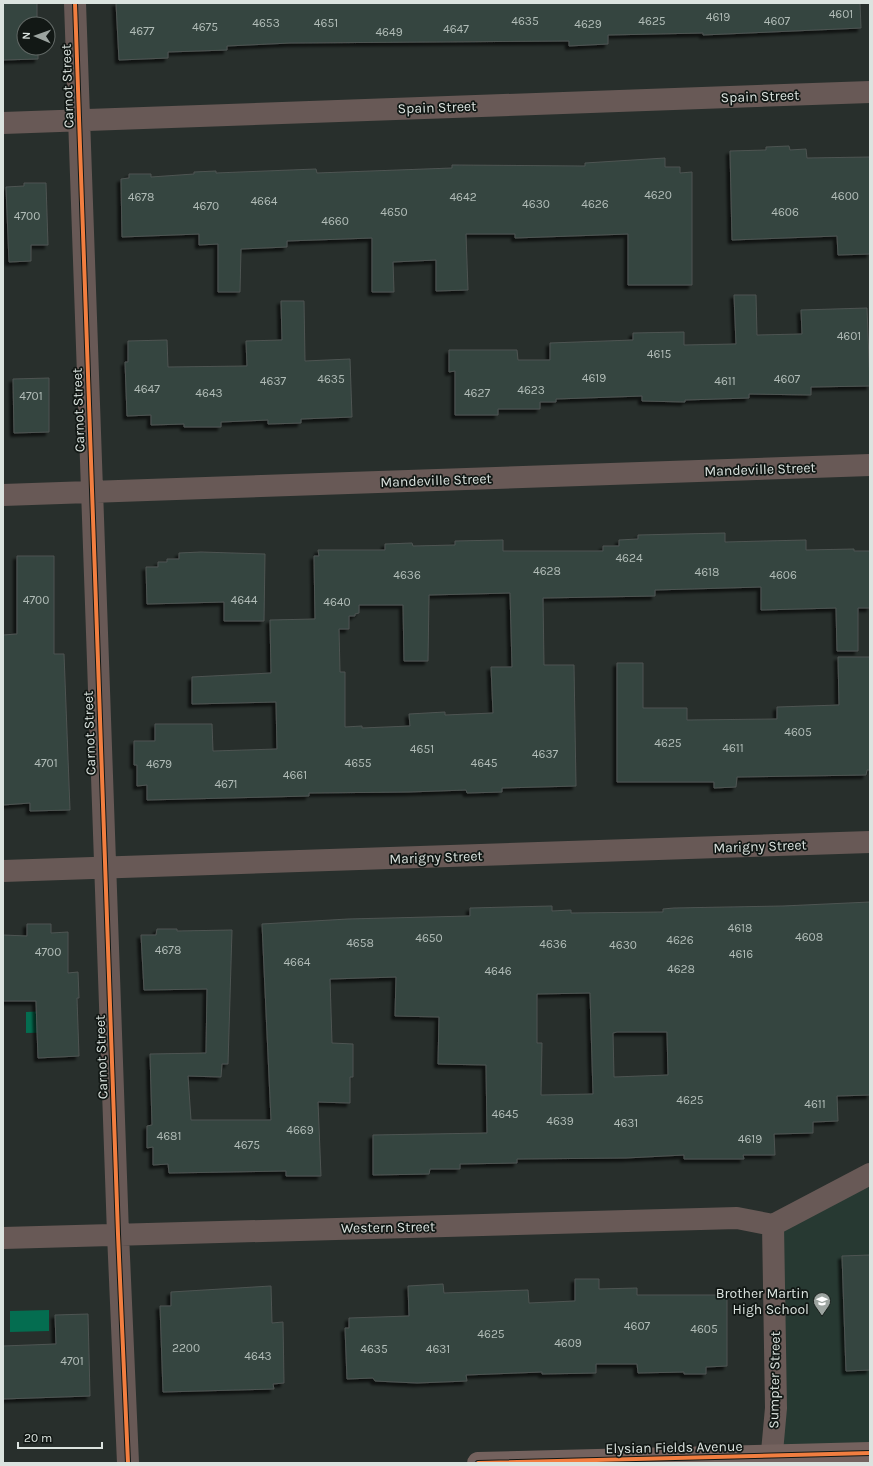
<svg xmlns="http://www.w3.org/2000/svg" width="873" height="1466" viewBox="0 0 873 1466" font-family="Karla,sans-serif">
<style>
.built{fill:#273932}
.water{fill:#046d50}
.building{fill:#344540;stroke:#4e5452;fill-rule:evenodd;filter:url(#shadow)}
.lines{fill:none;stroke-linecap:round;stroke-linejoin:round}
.minor{stroke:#685956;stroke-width:22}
.secondary{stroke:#74625e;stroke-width:22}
.cycleway-casing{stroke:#121815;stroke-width:6}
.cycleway{stroke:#f27e40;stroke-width:4}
.labels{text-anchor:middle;stroke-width:3.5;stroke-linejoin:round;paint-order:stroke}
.number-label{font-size:12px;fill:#b1bcb7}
.street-label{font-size:14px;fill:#dbe3df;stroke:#121815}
.poi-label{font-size:14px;fill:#dbe3df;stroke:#121815;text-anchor:end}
</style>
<defs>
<filter id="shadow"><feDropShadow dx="-3.5" dy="3.5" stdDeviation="1" flood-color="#0009"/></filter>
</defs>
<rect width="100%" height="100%" fill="#282f2c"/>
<!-- built -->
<path class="built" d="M870,1174V1453L771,1456L773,1225Z"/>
<!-- water -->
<path class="water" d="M68,1010V1032L26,1033V1012Z
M49,1310V1331L10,1332V1311Z"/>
<!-- building -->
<path class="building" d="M3,3H37V24H24V48H38V59L3,60Z
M116,3H860L861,28L703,35V33L608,35V44L569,46V41L290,43L227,46V50L168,52V58L119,60Z
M789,146L790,150L806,149L807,158L870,157V254L838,255L837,236L732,240L730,151L766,150V147Z
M665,158V167H680V173L692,172V285H628V234L515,238V234H466L468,290L436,291V260L393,262L394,292H372V238L287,241V247L241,249L240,292H218V244L199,245V234L122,237L121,179L129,178V174H151V177L194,174V172L216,171V173L316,169L317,173L452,168V165L585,166V163Z
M24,183H46L48,245H31V261L9,262L6,187L24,186Z
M734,295H756L757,335L802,334L801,310L867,308L870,386L811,387V395L749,394V398L685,400V402L642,401V396L556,399V402H540V409H498V415H455V371L449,372V350H517L518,360H550V343L633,340V333L684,332V345L736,344Z
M281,301H304L305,361L350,359L352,417L301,419V423L268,424V420L221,422V427H184V424L151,425V415L127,416L125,362H128V341L167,340L168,367L247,366L246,341L282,340Z
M49,378V432L14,433L13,379Z
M725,533V542L806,540V550L854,549V551H870V608H858V651H837L836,608L761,610V587L655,590V596L543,598L544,665H574L576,786L502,788V792L467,793L466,790L409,792L309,793V796L147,800V785L137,786V765H134V741H155V724H212L213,751L277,749L276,702L192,704V677L271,673L270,620L315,619L314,556H319L318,550H385V544L412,543L413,546L455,545V541L503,540V551H603V546H619V540L638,539V535ZM510,593L512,667H491L493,713L445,715V712L409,714L410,726L362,728V726L345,727V672H340L339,629H349V616H355V614L359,613V605H403L404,661H428L429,595Z
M201,552L265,554L264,621H224V602L147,604L146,567H158V562H167V559H179V553Z
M17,556H54V654H64L70,810L30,811V803L3,805V635L17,634Z
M838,657H870V770H867L866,775L737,777L736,787L714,788V782H617V663H643V708H687V720L777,719V707L839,705Z
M870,902V1095L837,1096L838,1121L813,1122V1133L774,1134L775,1155H743L744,1159H684V1155L626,1158L517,1159V1163L460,1164V1169H430L429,1174L373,1175V1135L487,1133L486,1065L438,1064L439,1017L395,1016L396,977L330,979L332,1043L353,1044V1077H350V1103L318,1102L321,1176H286V1171L169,1173L168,1164L153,1165V1147L147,1148V1126L152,1125L150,1054L206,1053L207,989L144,990L141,935H156L157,929H177V931L232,930L228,1064H222L221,1077L188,1076L191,1120H271L262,924L348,919L470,916V908L552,906V911L571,910V913L663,912V909L674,908L783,906ZM590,993L593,1094L541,1095L542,1043H537V994ZM617,1032H667L668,1075L614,1077L613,1033Z
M27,924H51V933L68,932V973L78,972L79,998H77L79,1056L38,1058L36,1001H3V935L27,936Z
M870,1255V1370L846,1371L842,1256Z
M575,1279H599V1289L637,1288V1295H727V1366L706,1367V1374H684V1372L638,1373L637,1364H596V1373L542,1374V1372L466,1375L467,1381L417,1383L375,1381L373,1378L347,1379L345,1328H349V1318L409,1316L408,1286L443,1284L444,1293L528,1290L529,1303L575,1301Z
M271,1286L272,1323L283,1322L284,1383L273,1384L274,1389L163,1392L160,1306H171V1292Z
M88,1314L90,1396L3,1399V1346L56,1344L55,1315Z"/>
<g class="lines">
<!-- minor -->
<path class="minor" d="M75,3L118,1234L128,1463
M3,123L870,92
M3,495L870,465
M3,871L870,842
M773,1225L870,1174
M3,1238L737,1218L773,1225
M771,1463L776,1408L773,1225"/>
<!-- secondary -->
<path class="secondary" d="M478,1463L870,1453"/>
<!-- cycleway casing -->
<g class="cycleway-casing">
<path id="cycleway" d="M75,3L118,1234L128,1463
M478,1463L870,1453"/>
</g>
<!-- cycleway -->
<use href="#cycleway" class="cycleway"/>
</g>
<!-- icons -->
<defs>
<g id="school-pin" transform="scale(0.9)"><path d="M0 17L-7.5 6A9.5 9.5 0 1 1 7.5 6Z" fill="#9ca4a0" stroke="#121815"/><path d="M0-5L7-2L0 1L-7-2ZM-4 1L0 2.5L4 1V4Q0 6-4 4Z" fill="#fff"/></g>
</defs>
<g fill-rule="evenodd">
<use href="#school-pin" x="822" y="1301"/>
</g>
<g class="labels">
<!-- number labels -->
<g class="number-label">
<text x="841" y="18">4601</text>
<text x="718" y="21">4619</text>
<text x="525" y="25">4635</text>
<text x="652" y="25">4625</text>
<text x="777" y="25">4607</text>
<text x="266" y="27">4653</text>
<text x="326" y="27">4651</text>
<text x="588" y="28">4629</text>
<text x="205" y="31">4675</text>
<text x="456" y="33">4647</text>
<text x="142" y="35">4677</text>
<text x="389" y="36">4649</text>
<text x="658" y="199">4620</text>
<text x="845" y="200">4600</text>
<text x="141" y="201">4678</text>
<text x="463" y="201">4642</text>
<text x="264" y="205">4664</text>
<text x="536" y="208">4630</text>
<text x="595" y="208">4626</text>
<text x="206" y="210">4670</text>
<text x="394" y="216">4650</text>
<text x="785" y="216">4606</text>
<text x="27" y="220">4700</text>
<text x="335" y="225">4660</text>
<text x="849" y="340">4601</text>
<text x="659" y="358">4615</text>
<text x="594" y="382">4619</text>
<text x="331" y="383">4635</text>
<text x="787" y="383">4607</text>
<text x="273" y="385">4637</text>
<text x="725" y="385">4611</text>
<text x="147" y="393">4647</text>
<text x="531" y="394">4623</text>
<text x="209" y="397">4643</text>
<text x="477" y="397">4627</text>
<text x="31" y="400">4701</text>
<text x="629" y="562">4624</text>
<text x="547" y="575">4628</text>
<text x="707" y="576">4618</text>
<text x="407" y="579">4636</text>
<text x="783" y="579">4606</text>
<text x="36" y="604">4700</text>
<text x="244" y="604">4644</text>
<text x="337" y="606">4640</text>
<text x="798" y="736">4605</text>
<text x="668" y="747">4625</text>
<text x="733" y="752">4611</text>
<text x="422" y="753">4651</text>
<text x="545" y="758">4637</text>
<text x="46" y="767">4701</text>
<text x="358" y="767">4655</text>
<text x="484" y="767">4645</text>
<text x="159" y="768">4679</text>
<text x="295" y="779">4661</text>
<text x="226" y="788">4671</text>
<text x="740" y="932">4618</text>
<text x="809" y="941">4608</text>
<text x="429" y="942">4650</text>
<text x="680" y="944">4626</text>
<text x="360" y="947">4658</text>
<text x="553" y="948">4636</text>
<text x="623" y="949">4630</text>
<text x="168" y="954">4678</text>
<text x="48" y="956">4700</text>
<text x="741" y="958">4616</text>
<text x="297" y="966">4664</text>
<text x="681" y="973">4628</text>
<text x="498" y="975">4646</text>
<text x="690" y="1104">4625</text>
<text x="815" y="1108">4611</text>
<text x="505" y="1118">4645</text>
<text x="560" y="1125">4639</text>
<text x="626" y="1127">4631</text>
<text x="300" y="1134">4669</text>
<text x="169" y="1140">4681</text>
<text x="750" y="1143">4619</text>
<text x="247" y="1149">4675</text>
<text x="637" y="1330">4607</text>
<text x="704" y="1333">4605</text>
<text x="491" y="1338">4625</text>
<text x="568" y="1347">4609</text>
<text x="186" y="1352">2200</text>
<text x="374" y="1353">4635</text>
<text x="438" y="1353">4631</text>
<text x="258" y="1360">4643</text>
<text x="72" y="1365">4701</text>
</g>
<!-- street labels -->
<g class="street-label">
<text transform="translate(67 86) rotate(-92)" y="5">Carnot Street</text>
<text transform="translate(760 96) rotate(-2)" y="5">Spain Street</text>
<text transform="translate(437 107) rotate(-2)" y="5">Spain Street</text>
<text transform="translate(78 410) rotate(-92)" y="5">Carnot Street</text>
<text transform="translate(760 469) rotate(-2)" y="5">Mandeville Street</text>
<text transform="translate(436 480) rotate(-2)" y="5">Mandeville Street</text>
<text transform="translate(89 733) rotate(-92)" y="5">Carnot Street</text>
<text transform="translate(760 846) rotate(-2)" y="5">Marigny Street</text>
<text transform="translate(436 857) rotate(-2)" y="5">Marigny Street</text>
<text transform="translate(101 1057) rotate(-92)" y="5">Carnot Street</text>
<text transform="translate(388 1227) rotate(-1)" y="5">Western Street</text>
<text transform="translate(774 1380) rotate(-89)" y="5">Sumpter Street</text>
<text transform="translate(674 1447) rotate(-1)" y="5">Elysian Fields Avenue</text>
</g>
<!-- poi labels -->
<g class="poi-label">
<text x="809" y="1298">Brother Martin<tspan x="809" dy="16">High School</tspan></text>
</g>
</g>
<!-- border -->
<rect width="873" height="1466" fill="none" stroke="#dbe3df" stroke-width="8"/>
<!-- north arrow -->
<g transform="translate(36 36) rotate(272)"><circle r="19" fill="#121815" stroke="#626966"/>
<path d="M0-3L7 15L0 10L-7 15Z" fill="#9ca4a0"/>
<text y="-6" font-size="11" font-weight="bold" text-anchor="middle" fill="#dbe3df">N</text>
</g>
<!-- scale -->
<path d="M18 1442v6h84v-6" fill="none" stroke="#dbe3df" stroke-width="2"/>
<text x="24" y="1442" font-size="12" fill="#dbe3df" stroke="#121815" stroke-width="3" paint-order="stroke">20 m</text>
</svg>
